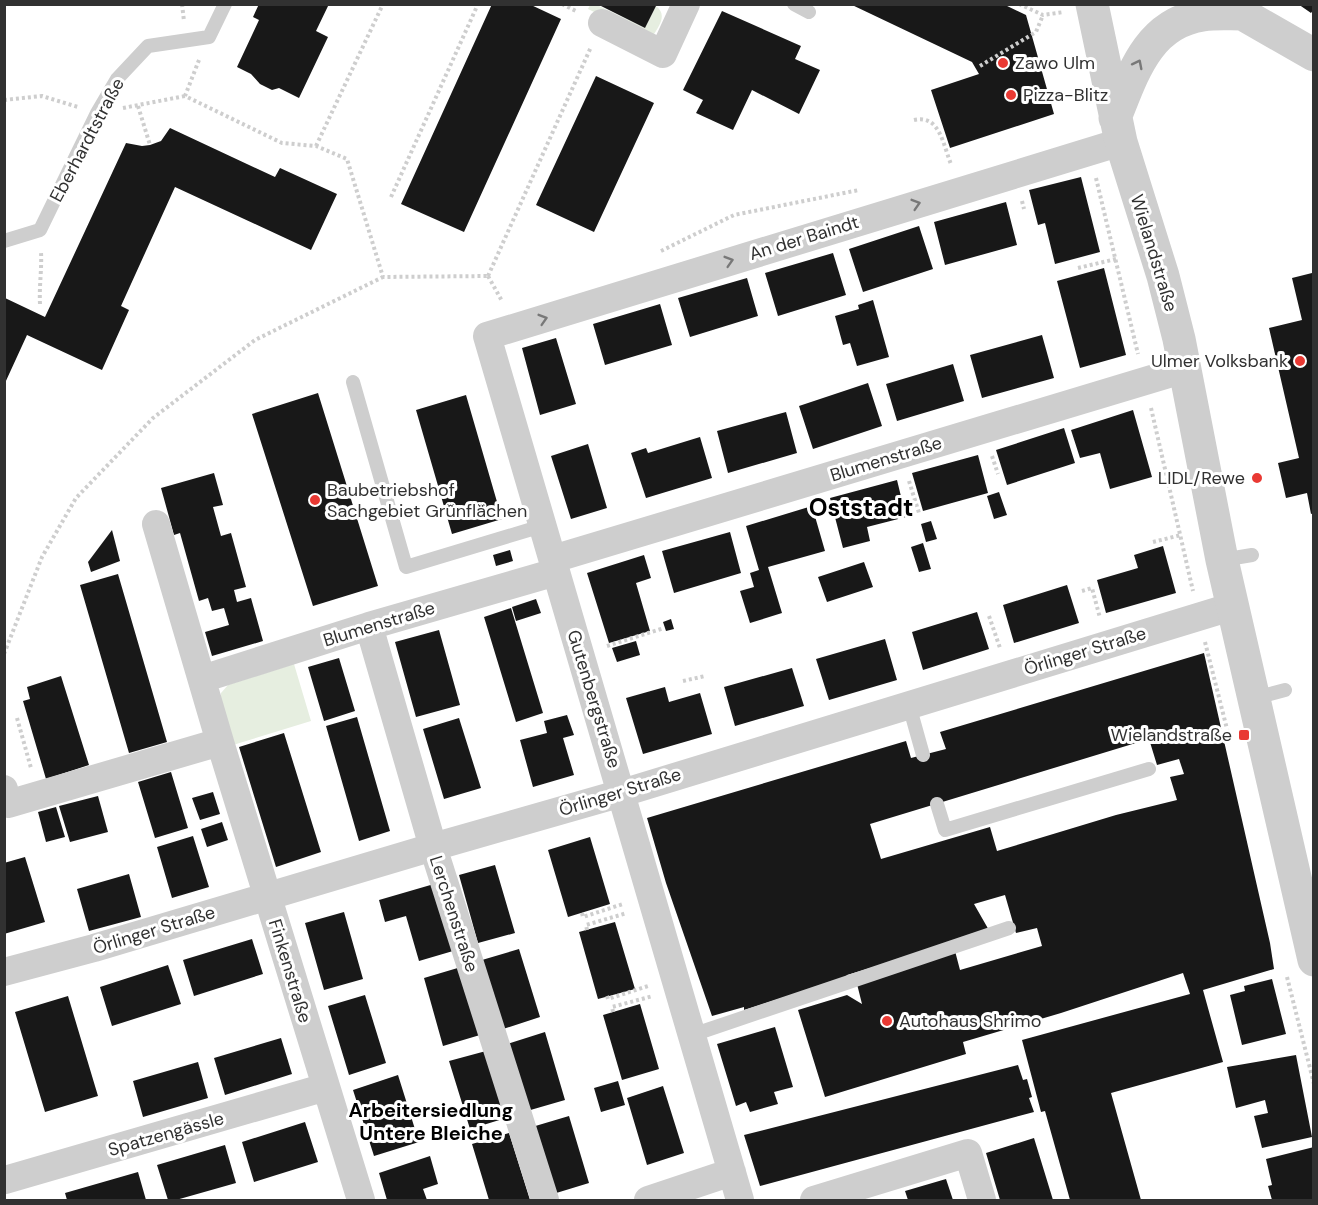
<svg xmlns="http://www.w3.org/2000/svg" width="1318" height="1205" viewBox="0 0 1318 1205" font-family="'DM Sans',sans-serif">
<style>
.green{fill:#e6eee0}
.building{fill:#181818;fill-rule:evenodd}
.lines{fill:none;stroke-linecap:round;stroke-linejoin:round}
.path{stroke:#cecece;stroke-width:4;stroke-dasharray:3 3;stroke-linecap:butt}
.service{stroke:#cecece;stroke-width:14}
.minor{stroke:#cecece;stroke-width:28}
.tertiary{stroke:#cecece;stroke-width:33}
.oneway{stroke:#787878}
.poi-dot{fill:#e93933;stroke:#fff;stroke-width:2}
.labels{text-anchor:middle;stroke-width:6;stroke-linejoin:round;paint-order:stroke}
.poi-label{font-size:18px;fill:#313131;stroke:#fff;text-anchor:start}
.street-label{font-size:18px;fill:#313131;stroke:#fff}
.neighbourhood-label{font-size:20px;font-weight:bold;fill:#000;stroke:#fff}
.district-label{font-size:24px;font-weight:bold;fill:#000;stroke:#fff}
</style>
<rect width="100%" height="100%" fill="#fff"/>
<!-- green -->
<path class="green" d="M590,5H597L645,28L656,6C667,14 660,25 654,34L643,36L588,9Z
M294,664L311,721L233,745L220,704L221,693L228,685Z"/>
<!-- building -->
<path class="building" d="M259,4H329L316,31L328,37L299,98L279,88L272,90L260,84L251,74L237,67L259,20L253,17Z
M492,4H529L561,19L464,232L401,204Z
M597,4H652L656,6L645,28Z
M850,4H1003L1026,15L1054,114L950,148L931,90L979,74L972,62Z
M1298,4H1314V9L1311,13Z
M722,11L801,46L795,59L820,70L799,114L752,90L733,130L696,113L703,100L683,90Z
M596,76L654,103L594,232L536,205Z
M170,128L275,177L280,168L337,194L311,250L175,187L121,306L129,310L102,370L27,335L5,383V298L45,317L126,143L142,146L150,145L161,141Z
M1081,177L1100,252L1055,264L1045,223L1038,225L1029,190Z
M1006,202L1017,245L945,265L934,222Z
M919,226L933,269L863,292L849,249Z
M833,253L846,295L778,316L765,273Z
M1104,268L1126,355L1080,368L1057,281Z
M1312,273H1314V513L1311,514L1307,493L1286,498L1278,463L1299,458L1269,328L1302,320L1292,278Z
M747,278L758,316L690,337L678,298Z
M873,300L889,357L857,366L850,343L843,345L835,316L859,309L858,305Z
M660,304L672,345L605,365L593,324Z
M1042,335L1054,378L982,398L970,355Z
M556,338L576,404L540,415L522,348Z
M953,364L964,401L897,421L886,384Z
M868,383L882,426L813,449L799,406Z
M318,393L378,586L313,606L252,414Z
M466,395L502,519L452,534L416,410Z
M1133,410L1152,477L1110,489L1100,453L1080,458L1071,430Z
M786,412L797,453L728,473L717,431Z
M1064,428L1075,463L1007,485L996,450Z
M700,437L712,478L646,498L631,453L646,448L648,453Z
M588,444L607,508L571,519L551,456Z
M978,455L988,493L923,511L912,473Z
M214,473L223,505L213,507L221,536L231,533L246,587L234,590L237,602L251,598L263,641L212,656L205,632L229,625L224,608L212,611L208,598L199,601L180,533L174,535L161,488Z
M897,480L906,517L867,527L870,541L843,548L830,498Z
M999,492L1007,515L994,519L987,496Z
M812,506L825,551L768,567L782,613L750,623L740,591L754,587L750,573L759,570L746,526Z
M931,521L937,539L926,542L921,524Z
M112,530L120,561L91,572L88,562Z
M730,532L741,573L674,593L662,551Z
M923,543L931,569L919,572L911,547Z
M1163,546L1176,593L1106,613L1097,580L1138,568L1134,555Z
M510,550L513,561L496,566L493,555Z
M644,555L651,578L636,583L650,631L609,643L587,573Z
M864,562L873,587L827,602L818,577Z
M118,574L167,742L129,753L80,585Z
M1067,585L1079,623L1014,643L1003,605Z
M536,599L541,613L516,621L512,607Z
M511,608L543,713L516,722L484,617Z
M977,612L989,649L923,670L912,632Z
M671,619L674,629L666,631L663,622Z
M439,630L460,705L416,717L395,642Z
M885,639L897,680L829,700L816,659Z
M636,641L640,655L617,662L612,648Z
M1204,653L1270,943L1274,969L1203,990L1223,1062L1111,1093L1141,1200H1070L1045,1111L1041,1112L1022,1040L1190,994L1183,973L1061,1013L963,1042L966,1054L825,1097L798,1010L847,995L862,1004L856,980L955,951L960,970L1042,946L1037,928L1016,933L1005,895L974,904L990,932L847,975L845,978L744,1010V1007L712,1016L666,883L647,818L906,741L911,758L946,749L940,732ZM1149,739L1157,765L1179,759L1184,774L1170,777L1177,800L1116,815L997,851L990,827L881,859L870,824Z
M339,658L355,711L324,721L308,667Z
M792,668L804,706L735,726L724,687Z
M61,676L89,765L46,779L23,701L30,699L27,687Z
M665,687L669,702L700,693L712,734L643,754L626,698Z
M567,715L574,735L563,738L574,775L533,787L520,740L547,733L544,721Z
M357,717L390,831L359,841L326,726Z
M459,718L481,788L444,799L423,729Z
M284,733L321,852L276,867L239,747Z
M171,772L188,828L155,838L138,782Z
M213,792L220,814L200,820L192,798Z
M98,796L108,832L70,842L59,806Z
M56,807L65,837L46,842L38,812Z
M222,822L228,840L207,847L201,829Z
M193,836L209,887L172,898L157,847Z
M590,837L610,904L568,917L548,850Z
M25,857L45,922L4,934V863Z
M495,865L515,933L478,943L459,875Z
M129,874L141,917L89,931L77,889Z
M434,884L453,951L419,961L406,916L385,922L379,900Z
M344,912L363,979L324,990L305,923Z
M615,922L635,989L598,999L579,932Z
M252,939L263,974L194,996L183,960Z
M519,949L540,1017L503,1029L482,960Z
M168,965L181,1004L112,1026L100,987Z
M461,967L480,1035L443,1046L424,978Z
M1272,979L1286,1034L1242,1045L1230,995L1245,991L1244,986Z
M365,995L386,1063L349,1075L328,1006Z
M68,996L98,1096L45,1112L15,1012Z
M640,1004L659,1069L622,1080L603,1015Z
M775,1027L793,1087L774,1092L778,1104L750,1112L746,1102L736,1106L717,1044Z
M545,1032L565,1100L527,1111L507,1044Z
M281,1038L292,1074L225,1095L214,1058Z
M486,1051L506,1118L470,1129L449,1061Z
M1296,1055L1312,1137L1262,1148L1254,1116L1268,1113L1265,1100L1236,1108L1227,1067Z
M198,1062L208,1098L143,1117L133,1081Z
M1018,1065L1023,1080L1027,1079L1032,1097L1029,1098L1034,1112L760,1186L744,1135Z
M398,1075L419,1142L374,1156L353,1090Z
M618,1081L625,1105L601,1112L594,1088Z
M663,1086L684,1153L647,1165L627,1098Z
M569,1116L589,1183L553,1194L532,1127Z
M305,1122L318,1162L254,1182L242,1142Z
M509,1133L530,1200H489L472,1144Z
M1034,1138L1053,1200H1000L986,1153Z
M225,1145L236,1183L176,1200H168L157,1165Z
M1314,1147V1200H1272L1268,1186L1272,1185L1266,1159Z
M430,1156L438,1184L423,1189L427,1200H387L379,1173Z
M138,1172L146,1200H67L65,1193Z
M946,1179L953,1200H908L905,1191Z"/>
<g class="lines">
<!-- path -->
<path class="path" d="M182,4L184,21
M562,4L578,12
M1019,4L1043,15L1064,12
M199,60L185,96L282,143L316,146L347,159L383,277L488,276
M980,66L1036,32L1043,15
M4,100L42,96L78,107
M138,106L150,145
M123,108L185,96
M914,120C940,114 943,145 951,164
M316,146L383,4
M1096,178L1138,354
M391,197L478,4
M1022,201L1024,209
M661,251L734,215L859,190
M1078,268L1116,259
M488,276L591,47
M488,276L502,301
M40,304C39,286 42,269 41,252
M1151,408L1193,591
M992,456L998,474
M909,481L919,513
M1153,542L1181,535
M1082,591L1092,588L1100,618
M989,616L1000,648
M1205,642L1229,737
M607,646L664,628
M4,654L42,557L76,498L153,418L255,340L383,277
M683,681L705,676
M17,718L31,768
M582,913L583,917L623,904
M587,930L586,925L627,913
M1287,977L1314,1084
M607,996L608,999L648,986
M613,1012L612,1007L653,996"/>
<!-- service -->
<path class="service" d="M794,4L809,12
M4,241L40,230L97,113L117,79L148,46L209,37L225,4
M353,382L406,567L542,526
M1222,560L1252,555
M1255,698L1285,690
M909,705L923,755
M937,804L945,830L1149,769
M692,1035L1009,928"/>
<!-- minor -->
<path class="minor" d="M602,23L663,54L686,4
M156,524L220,742L361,1200
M553,559L1185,369
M369,626L433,847L545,1200
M202,679L369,626L556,572
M4,789L8,804L220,742
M4,972L94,948L433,847L622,793L1234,606
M5,1180L326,1087
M648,1200L732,1172
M740,1200L487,336L1121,142
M814,1200L968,1153L982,1200"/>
<!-- tertiary -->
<path class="tertiary" d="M1092,4L1121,142L1163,276L1179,339L1222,560L1314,960
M1225,4L1314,55
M1115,118C1133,73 1148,23 1203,15C1215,13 1228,14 1241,14"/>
</g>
<!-- one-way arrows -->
<defs><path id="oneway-chevron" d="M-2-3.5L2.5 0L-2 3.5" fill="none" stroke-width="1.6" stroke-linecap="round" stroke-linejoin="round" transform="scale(1.5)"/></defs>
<g class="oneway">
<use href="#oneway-chevron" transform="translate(1138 64) rotate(-63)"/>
<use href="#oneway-chevron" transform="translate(916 204) rotate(-17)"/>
<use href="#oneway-chevron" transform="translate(729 261) rotate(-17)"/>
<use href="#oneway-chevron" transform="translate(543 319) rotate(-17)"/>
</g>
<!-- markers -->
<g class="poi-dot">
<circle cx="1003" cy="63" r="6"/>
<circle cx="1011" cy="95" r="6"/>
<circle cx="1300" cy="361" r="6"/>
<circle cx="1257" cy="478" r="6"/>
<circle cx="315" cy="500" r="6"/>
<rect x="1238" y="729" width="12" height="12" rx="3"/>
<circle cx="887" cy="1021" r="6"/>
</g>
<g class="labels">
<!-- poi labels -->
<g class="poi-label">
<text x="1015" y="69">Zawo Ulm</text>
<text x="1023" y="101">Pizza-Blitz</text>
<text x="1288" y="367" text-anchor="end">Ulmer Volksbank</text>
<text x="1245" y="484" text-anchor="end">LIDL/Rewe</text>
<text x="327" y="496">Baubetriebshof<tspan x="327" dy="21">Sachgebiet Grünflächen</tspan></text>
<text x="1232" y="741" text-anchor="end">Wielandstraße</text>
<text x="899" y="1027">Autohaus Shrimo</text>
</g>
<!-- street labels -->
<g class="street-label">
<text transform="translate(87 140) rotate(-62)" y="6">Eberhardtstraße</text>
<text transform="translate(804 238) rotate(-17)" y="6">An der Baindt</text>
<text transform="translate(1154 253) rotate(73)" y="6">Wielandstraße</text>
<text transform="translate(886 459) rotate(-17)" y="6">Blumenstraße</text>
<text transform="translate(379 624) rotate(-17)" y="6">Blumenstraße</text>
<text transform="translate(1085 651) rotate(-17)" y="6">Örlinger Straße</text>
<text transform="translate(594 699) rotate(73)" y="6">Gutenbergstraße</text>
<text transform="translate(620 792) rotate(-17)" y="6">Örlinger Straße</text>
<text transform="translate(454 914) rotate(72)" y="6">Lerchenstraße</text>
<text transform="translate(154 930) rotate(-17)" y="6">Örlinger Straße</text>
<text transform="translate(290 971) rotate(73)" y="6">Finkenstraße</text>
<text transform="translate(166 1134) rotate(-16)" y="6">Spatzengässle</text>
</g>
<!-- neighbourhood labels -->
<g class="neighbourhood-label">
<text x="431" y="1117">Arbeitersiedlung<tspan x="431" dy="23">Untere Bleiche</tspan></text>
</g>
<!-- district labels -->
<g class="district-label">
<text x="861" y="516">Oststadt</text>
</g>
</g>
<!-- border -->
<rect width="1318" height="1205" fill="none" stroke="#313131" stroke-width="12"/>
</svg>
